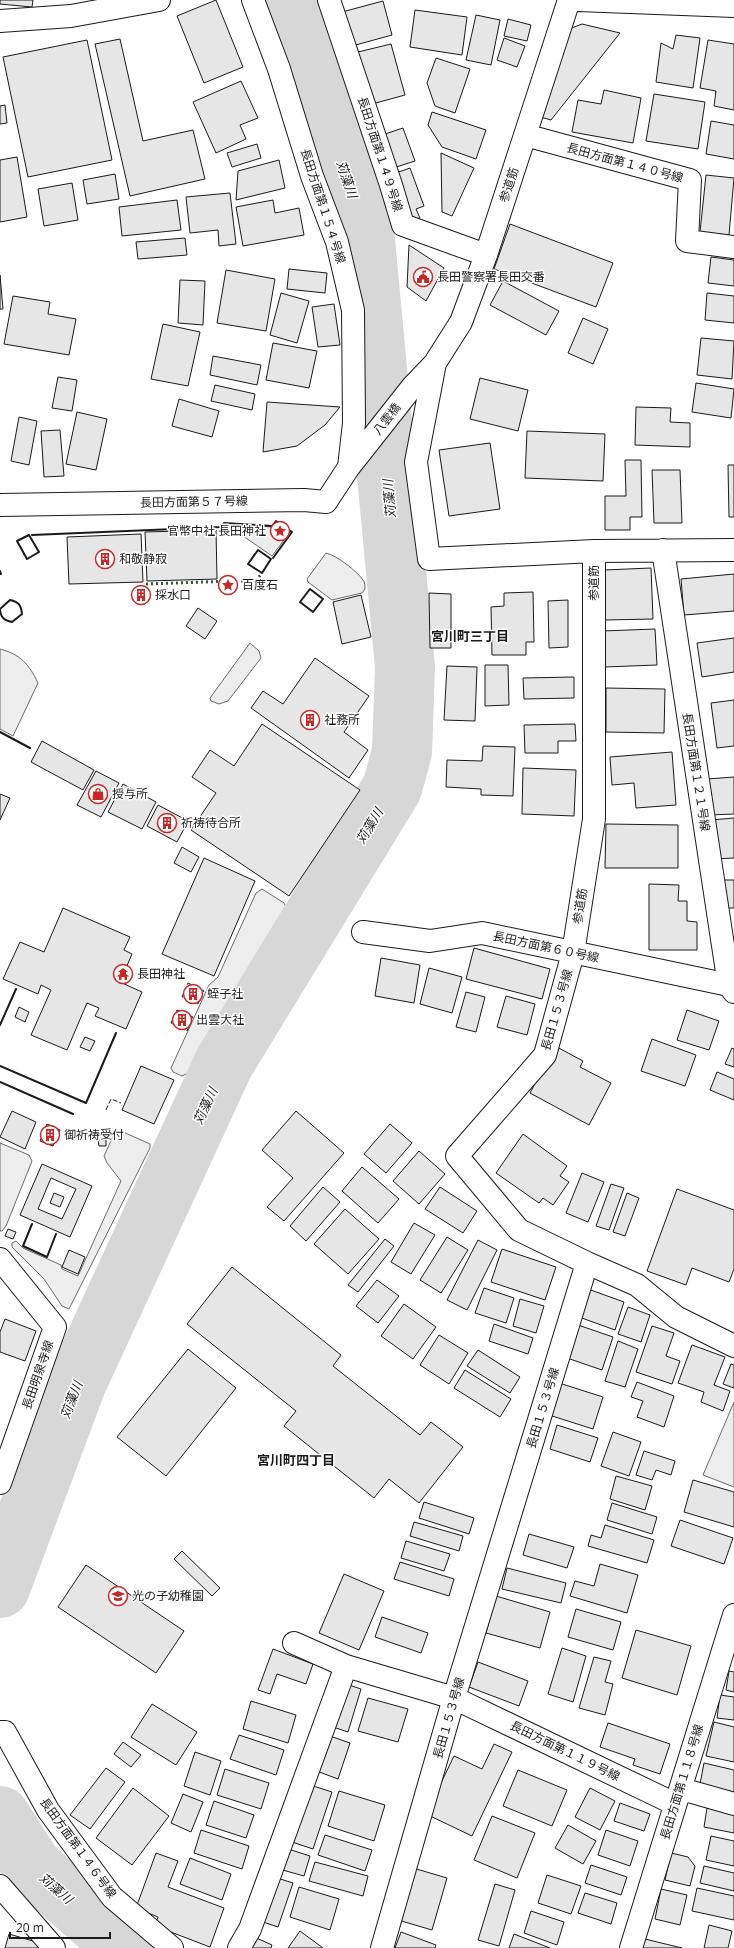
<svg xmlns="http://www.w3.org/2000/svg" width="734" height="1948" viewBox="0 0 734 1948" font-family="'Open Sans','Noto Sans JP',sans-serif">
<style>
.green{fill:#ededed;stroke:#6a6a6a}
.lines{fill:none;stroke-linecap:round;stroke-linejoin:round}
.river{stroke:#d7d7d7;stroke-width:60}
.building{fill:#e6e6e6;stroke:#1a1a1a;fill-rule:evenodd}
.minor-casing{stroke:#1a1a1a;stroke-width:24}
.minor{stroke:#fff;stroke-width:22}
.hedge{stroke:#2b5a34;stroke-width:3;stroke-dasharray:2 3;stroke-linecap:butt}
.fence{stroke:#1a1a1a;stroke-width:1;stroke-dasharray:5 2;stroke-linecap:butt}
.wall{stroke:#1a1a1a;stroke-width:2}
.labels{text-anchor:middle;stroke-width:3;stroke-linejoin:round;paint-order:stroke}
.street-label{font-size:12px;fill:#1a1a1a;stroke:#fff}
.poi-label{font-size:12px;fill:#1a1a1a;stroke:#fff;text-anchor:start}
.water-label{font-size:13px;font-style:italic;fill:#1a1a1a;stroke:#fff}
.neighbourhood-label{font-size:13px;font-weight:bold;fill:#1a1a1a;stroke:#fff}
</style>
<rect width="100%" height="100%" fill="#fff"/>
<!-- green -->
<path class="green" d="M277,523L290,532L272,556L230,527L232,524L272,527Z
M326,553C336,555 357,571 363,580C365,582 365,587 365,589L362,593L332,600L308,582L307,579Z
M250,643L259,651L261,658L228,701L219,704L211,701L210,698Z
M0,649C20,654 29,664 38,683L13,736L0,729Z
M262,889L284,903L288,911L206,1038L188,1073L182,1076L173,1072L171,1068L209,985L218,977L256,893Z
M121,1131L150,1144V1148L69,1309L62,1306L44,1279L12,1247V1243L16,1241L23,1248L61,1265L62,1269L78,1276L121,1181L107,1163L104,1156L115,1132Z
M0,1143L29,1155L32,1161L6,1226L2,1231H0Z
M734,1402V1487L703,1475Z"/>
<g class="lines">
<!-- river -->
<path class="river" d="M0,1588L76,1384L224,1063L392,788L402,752L405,667L364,230L286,0
M0,1816L32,1866L125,1948"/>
</g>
<!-- building -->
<path class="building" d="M0,0H33L32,7L0,4Z
M216,0L243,67L204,83L177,16Z
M383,1L392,35L352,46L342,12Z
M415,10L467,17L462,55L410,47Z
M476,15L500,20L491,65L466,60Z
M508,19L531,25L527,41L504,36Z
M582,24L620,33L551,120L537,116L569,29Z
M676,35L700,38L693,88L656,82L661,43L673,49Z
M504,38L525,46L517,67L497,60Z
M120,39L143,141L193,130L205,179L130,196L95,44Z
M87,40L112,160L28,177L3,57Z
M708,40L734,44V110L714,106L716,91L700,88Z
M391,44L405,95L372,104L358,52Z
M436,58L470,69L455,113L435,106L427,83Z
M241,81L258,118L240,125L246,139L216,153L193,102Z
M604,90L641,98L633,143L572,132L578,100L601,104Z
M654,94L705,102L698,149L646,141Z
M5,105L7,123L0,124V106Z
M432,112L486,130L476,159L442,147L428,125Z
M711,121L734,125V159L706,154Z
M403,128L415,161L390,169L379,136Z
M257,144L261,158L232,167L227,153Z
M441,153L474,168L452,216L442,212Z
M17,157L27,217L0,222V160Z
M279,160L285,188L236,200L238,171Z
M410,168L424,206L416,209L420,218L408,223L390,175Z
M115,174L119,199L87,204L83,180Z
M706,175L734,178L729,235L700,232Z
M72,183L78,220L44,226L38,189Z
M230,193L236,244L219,246L218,230L190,233L186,197Z
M177,200L181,230L122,236L119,207Z
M273,200L275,213L299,208L304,235L243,246L236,207Z
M510,224L613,263L596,307L494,269Z
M185,238L187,255L138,259L136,242Z
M409,245L444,268L426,301L407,287Z
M711,257L734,260V286L708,283Z
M289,269L327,273L325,293L287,289Z
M226,270L275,279L266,331L217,323Z
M0,275L3,309H0Z
M180,280L205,281L203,325L178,323Z
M503,281L559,311L546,335L490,305Z
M281,293L309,301L297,343L270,335Z
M707,293L734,296V323L705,320Z
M13,296L50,302L48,314L76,319L69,355L4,344Z
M334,304L340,345L318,347L312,307Z
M583,318L608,329L593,364L568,353Z
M163,324L200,332L188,386L151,379Z
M701,338L734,341L732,379L697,375Z
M273,343L317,351L309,388L266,380Z
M213,356L261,365L257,385L210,375Z
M58,377L77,380L72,411L52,408Z
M480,378L528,390L518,431L470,419Z
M696,383L734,389L731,418L692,412Z
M215,385L255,394L252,410L211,401Z
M179,399L219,411L212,437L172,426Z
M267,402L340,407L325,425L297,446L263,452Z
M636,407L671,408L670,422L690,423V447L635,445Z
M77,412L107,419L96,470L66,464Z
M19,417L37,421L29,465L11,461Z
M60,430L64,476L44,477L41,431Z
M527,431L605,434L603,481L525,478Z
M490,443L500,509L449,516L439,450Z
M625,460H641L642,517H630V530H605V496H626Z
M728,465H734V517H729Z
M652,470H680L682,523H654Z
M216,530L217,579L147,581L145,532Z
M141,534L143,582L69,584L67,537Z
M651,568L653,619L605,620L604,570Z
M734,574V611L684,615L681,579Z
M147,588L148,601H135L134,589Z
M533,592L534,642H526V655H492L491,607L504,606V593Z
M429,593L451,594V648H430Z
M361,595L371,637L342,644L333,602Z
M568,600V647L549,648L548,601Z
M198,608L217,621L205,639L186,626Z
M655,629L657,665L604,667L602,631Z
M734,638V672L702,677L697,643Z
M315,658L369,696L344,732L368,750L349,778L251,708L263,691L283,704Z
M485,665H508L509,705L485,706Z
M447,666L477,667L475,721L444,720Z
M574,677V698L524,699L523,678Z
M606,688L665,689L664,733L606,732Z
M734,700V746L717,748L711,703Z
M262,724L360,790L289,896L191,830L216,793L192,777L210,750L234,766Z
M575,724L576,741H558V753H525L524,725Z
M42,741L94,770L83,790L31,762Z
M483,746L515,747L513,796L481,795V789L446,787L447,760L482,761Z
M672,752L676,805L636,808L634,783L612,785L610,757Z
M523,768L576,770L574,816L522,814Z
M96,771L119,783L101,817L77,805Z
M734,777V814L709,815L707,779Z
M123,784L156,802L142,829L108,812Z
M0,794L10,798L0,820Z
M158,805L188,821L177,842L147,826Z
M734,818V858L714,859L711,820Z
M606,824L678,825V868H605Z
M182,847L199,857L191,872L174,863Z
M204,858L255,881L214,976L162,954Z
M723,880H734V908H725Z
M649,884L679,885L678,901H687V921L697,922V950H649Z
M63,908L130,937L124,950L132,954L120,982L142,992L126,1029L95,1016L99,1008L87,1003L67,1050L31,1035L51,990L41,985L38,994L3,979L20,942L44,952Z
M474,948L550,969L542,999L466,979Z
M381,958L420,965L414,1003L375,996Z
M429,968L462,977L452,1013L420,1004Z
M190,988L199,992L195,1000L187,996Z
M466,992L485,997L476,1032L456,1027Z
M506,996L535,1004L527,1035L497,1027Z
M19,1007L29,1012L25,1022L15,1017Z
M687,1010L719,1021L709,1050L677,1040Z
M179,1014L188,1018L184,1026L176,1022Z
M85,1037L95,1041L90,1051L80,1047Z
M652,1039L696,1055L685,1086L641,1071Z
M555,1046L583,1061L580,1067L611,1083L589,1125L530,1093Z
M732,1048L734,1049V1067L725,1064Z
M141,1066L174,1080L154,1124L122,1110Z
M717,1072L734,1079V1100L710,1090Z
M12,1111L36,1122L25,1149L0,1137Z
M296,1111L344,1153L284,1221L267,1207L293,1178L262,1150Z
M47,1124L60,1130L53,1146L40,1141Z
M390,1124L412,1143L386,1173L364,1154Z
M523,1134L567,1166L560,1176L569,1182L553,1205L543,1198L539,1203L496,1173Z
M98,1140H106V1146H99Z
M419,1151L445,1174L419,1204L393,1181Z
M42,1164L92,1186L70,1237L20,1215ZM51,1178L76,1189L62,1219L38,1209Z
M362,1167L399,1199L378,1223L342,1191Z
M582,1173L604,1182L588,1222L566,1213Z
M611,1184L624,1188L609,1230L596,1226Z
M323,1187L340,1202L306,1241L290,1226Z
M440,1187L477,1211L463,1233L425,1209Z
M677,1189L734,1210V1269L729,1282L692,1268L686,1285L647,1271Z
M54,1193L64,1197L60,1207L50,1203Z
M627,1193L639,1198L625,1236L613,1232Z
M345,1209L379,1239L348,1274L314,1244Z
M414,1223L435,1235L411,1274L391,1262Z
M8,1229L16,1232L13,1239L5,1236Z
M447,1237L468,1250L441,1293L420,1280Z
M385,1239L394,1246L358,1292L348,1285Z
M478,1240L497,1250L467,1310L447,1300Z
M502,1249L556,1267L545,1300L491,1282Z
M69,1250L85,1257L78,1274L62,1267Z
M232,1267L341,1355L333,1366L420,1435L431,1422L463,1447L419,1503L389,1479L374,1498L284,1426L296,1411L187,1324Z
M377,1280L399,1296L378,1323L356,1306Z
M484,1288L514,1298L506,1323L475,1313Z
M588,1289L624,1302L615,1330L579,1317Z
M520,1299L544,1306L536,1333L513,1326Z
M404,1304L436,1327L413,1359L381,1336Z
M628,1307L650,1315L641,1342L618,1334Z
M5,1319L36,1331L25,1361L0,1352V1332Z
M494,1324L533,1338L528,1354L489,1341Z
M578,1325L613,1337L602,1370L567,1358Z
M652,1326L674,1333L666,1356L680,1361L672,1384L636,1372Z
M439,1335L468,1353L449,1384L420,1365Z
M618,1341L638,1349L625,1387L605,1381Z
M692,1345L725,1357L714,1385L730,1391L723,1411L701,1402L704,1392L678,1383Z
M188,1349L236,1388L166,1476L117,1437Z
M478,1350L520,1377L510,1393L467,1366Z
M731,1364L734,1365V1388L723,1384Z
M465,1370L511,1399L500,1417L454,1388Z
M637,1382L674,1396L664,1427L637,1417L643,1401L631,1397Z
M559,1383L603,1397L593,1429L549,1415Z
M557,1425L598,1438L590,1462L550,1449Z
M613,1432L641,1442L629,1476L601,1466Z
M644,1451L675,1461L671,1475L656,1470L652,1480L636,1475Z
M616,1476L652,1486L645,1510L610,1499Z
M693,1480L734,1492V1527L684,1512Z
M424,1502L474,1518L469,1534L419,1518Z
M612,1503L657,1517L652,1534L607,1520Z
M680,1520L733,1538L724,1564L671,1546Z
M414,1522L463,1536L459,1551L410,1536Z
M605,1525L654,1540L647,1563L588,1546L591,1535L601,1538Z
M529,1534L574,1547L567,1568L523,1555Z
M406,1541L450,1554L444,1571L401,1558Z
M182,1551L220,1588L212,1596L174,1559Z
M400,1562L454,1579L449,1596L394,1579Z
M600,1564L638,1575L627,1613L570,1596L575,1581L594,1586Z
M86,1565L184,1631L156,1673L58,1607Z
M507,1568L566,1583L561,1603L502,1589Z
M344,1574L384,1591L359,1650L319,1633Z
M496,1596L550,1612L540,1648L486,1633Z
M576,1609L621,1622L613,1650L568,1637Z
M382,1617L428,1633L421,1653L375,1637Z
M636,1630L691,1646L677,1695L622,1678Z
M562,1648L586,1656L573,1702L548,1694Z
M273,1649L313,1664L306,1684L277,1674L270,1694L258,1690Z
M594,1657L611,1661L605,1682L613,1684L605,1715L579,1708Z
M478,1662L528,1681L519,1706L469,1687Z
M729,1671L734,1672V1692L726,1690Z
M343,1683L361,1689L348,1732L330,1726Z
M720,1695L734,1697V1720L717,1718Z
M368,1698L408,1709L398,1742L358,1731Z
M251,1701L296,1715L288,1743L243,1729Z
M152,1704L197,1732L176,1765L131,1737Z
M714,1722L734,1727V1762L706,1756Z
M608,1723L670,1744L660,1774L633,1765L635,1759L600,1747Z
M239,1735L284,1750L276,1775L230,1759Z
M327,1735L350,1743L338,1779L314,1770Z
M123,1742L141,1755L131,1767L114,1754Z
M494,1744L512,1752L472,1836L426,1814L454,1756L482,1769Z
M195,1752L221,1761L210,1795L184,1786Z
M704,1763L734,1770V1792L700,1784Z
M106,1768L125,1782L90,1829L70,1815Z
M225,1769L269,1783L261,1809L217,1795Z
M518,1770L567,1790L552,1826L503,1806Z
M307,1784L332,1792L313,1849L289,1841Z
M133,1788L169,1816L132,1865L96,1838Z
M590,1788L615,1801L600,1830L575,1817Z
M339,1791L385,1805L374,1841L328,1826Z
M183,1794L203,1802L191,1832L171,1823Z
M214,1801L254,1815L246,1838L206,1825Z
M620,1803L650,1814L644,1831L614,1821Z
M707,1808L734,1814V1833L704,1827Z
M492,1816L535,1833L517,1878L474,1860Z
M568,1825L596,1841L583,1864L555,1848Z
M201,1830L249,1846L242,1869L194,1853Z
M606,1830L638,1841L630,1866L598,1855Z
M325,1835L372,1850L365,1871L318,1855Z
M711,1836L734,1841V1866L706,1860Z
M285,1848L310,1856L304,1876L279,1869Z
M156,1853L178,1861L168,1887L224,1908L210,1947L155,1926L158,1917L136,1908Z
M671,1853L688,1857L695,1866L690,1886L665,1880Z
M190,1858L231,1874L222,1900L180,1884Z
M315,1862L368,1876L363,1896L309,1881Z
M591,1865L627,1877L621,1895L585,1883Z
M704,1866L734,1873V1891L700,1883Z
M413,1868L447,1878L432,1930L398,1920Z
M547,1875L581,1886L571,1914L538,1903Z
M274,1877L293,1883L278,1927L260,1921Z
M495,1884L515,1890L499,1946L478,1940Z
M299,1887L339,1899L330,1930L290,1917Z
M697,1888L734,1896V1920L692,1911Z
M661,1889L687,1895L680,1925L655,1919Z
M585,1893L617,1903L611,1924L578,1913Z
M531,1911L564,1922L557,1945L524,1933Z
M709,1925L732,1931L728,1948H704Z
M300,1931L323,1948H288Z
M401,1932L436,1945L435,1948H395Z
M9,1934L40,1943L38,1948H5Z
M514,1934L550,1948H509Z
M252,1936L272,1945L271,1948H247Z
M645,1939L682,1948H642Z"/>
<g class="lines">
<!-- minor casing -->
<g class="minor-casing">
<path id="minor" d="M253,0L279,69L312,176L337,242L353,310L354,423L349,467
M329,0L391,185L403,225L486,255
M578,0L734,6
M0,21L71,16L159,0
M525,135L690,180L687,241L734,247
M0,505L304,500L326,502L349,467L413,386L435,363L461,322L486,255L569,0
M663,550L729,985L734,992
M594,551L734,550
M363,932L430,941L482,933L729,985
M0,1259L55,1327L0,1483
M587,1263L637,1285L676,1317L734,1346
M294,1643L346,1666L454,1698L675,1804
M0,1732H5L48,1810L112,1897L172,1948
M692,1792L734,1804
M0,1886L54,1948
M239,1948L250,1929L346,1666
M382,1948L454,1698L587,1263L519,1230L457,1156L545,1055L573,953L594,819V551L429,559L416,462L435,363
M631,1948L734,1615"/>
</g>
<!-- minor -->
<use href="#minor" class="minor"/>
<!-- hedge -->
<path class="hedge" d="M241,581H256L261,574
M146,584L233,581"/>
<!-- fence -->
<path class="fence" d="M188,983L204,991L198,1004L182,997Z
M177,1010L193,1017L187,1031L171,1023Z
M106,1110L111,1099L121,1103"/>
<!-- wall -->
<path class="wall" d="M29,535L39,552L27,559L17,541Z
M32,535L222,527L224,523L272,526L276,521L292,532L273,558
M258,550L271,559L262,573L248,564Z
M0,571L1,574H0
M310,589L323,599L313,612L300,602Z
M0,609L10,600C19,602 21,605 22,614L12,622C4,620 1,618 0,610
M0,732L30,748
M0,1025L16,989
M0,1066L86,1103L116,1033
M0,1082L73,1114
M32,1224L23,1246L47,1257L56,1234"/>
</g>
<!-- icons -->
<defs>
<g id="civic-ring" transform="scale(1)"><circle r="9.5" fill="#fff" stroke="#c62828" stroke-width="1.5"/><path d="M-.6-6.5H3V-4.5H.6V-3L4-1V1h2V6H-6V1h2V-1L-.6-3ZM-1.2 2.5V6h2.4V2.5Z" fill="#c62828"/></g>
<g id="sight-ring" transform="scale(1)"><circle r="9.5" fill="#fff" stroke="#c62828" stroke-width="1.5"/><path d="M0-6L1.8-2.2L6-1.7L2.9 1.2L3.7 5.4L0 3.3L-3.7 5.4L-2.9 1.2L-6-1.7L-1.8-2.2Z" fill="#c62828"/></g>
<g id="building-ring" transform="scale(1)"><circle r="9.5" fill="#fff" stroke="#c62828" stroke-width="1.5"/><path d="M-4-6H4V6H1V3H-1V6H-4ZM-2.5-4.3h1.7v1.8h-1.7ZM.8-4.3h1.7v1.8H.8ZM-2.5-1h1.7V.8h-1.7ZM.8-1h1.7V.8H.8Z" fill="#c62828"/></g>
<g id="shop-ring" transform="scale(1)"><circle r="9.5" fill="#fff" stroke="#c62828" stroke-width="1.5"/><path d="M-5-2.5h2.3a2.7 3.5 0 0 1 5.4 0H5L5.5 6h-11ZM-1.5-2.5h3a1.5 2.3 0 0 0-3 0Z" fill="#c62828"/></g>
<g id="temple-ring" transform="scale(1)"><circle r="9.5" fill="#fff" stroke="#c62828" stroke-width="1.5"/><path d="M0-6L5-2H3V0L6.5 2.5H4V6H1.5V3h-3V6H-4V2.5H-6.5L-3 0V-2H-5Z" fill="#c62828"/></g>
<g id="school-ring" transform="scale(1)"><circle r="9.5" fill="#fff" stroke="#c62828" stroke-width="1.5"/><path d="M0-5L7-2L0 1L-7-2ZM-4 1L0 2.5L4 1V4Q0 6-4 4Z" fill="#c62828"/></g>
</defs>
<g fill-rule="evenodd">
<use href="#civic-ring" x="423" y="277"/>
<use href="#sight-ring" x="280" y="531"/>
<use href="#building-ring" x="105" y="559"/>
<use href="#sight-ring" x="228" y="585"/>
<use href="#building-ring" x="141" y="595"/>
<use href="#building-ring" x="310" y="720"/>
<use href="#shop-ring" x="98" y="794"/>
<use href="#building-ring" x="167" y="823"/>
<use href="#temple-ring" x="123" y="974"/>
<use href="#building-ring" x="193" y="994"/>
<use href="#building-ring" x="182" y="1020"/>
<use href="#building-ring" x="50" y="1135"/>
<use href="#school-ring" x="118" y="1596"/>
</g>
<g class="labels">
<!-- street labels -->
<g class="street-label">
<text transform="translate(380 154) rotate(72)" y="4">長田方面第１４９号線</text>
<text transform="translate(625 163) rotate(15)" y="4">長田方面第１４０号線</text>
<text transform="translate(509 185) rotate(-72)" y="4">参道筋</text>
<text transform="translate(323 206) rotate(72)" y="4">長田方面第１５４号線</text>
<text transform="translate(387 419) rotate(-52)" y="4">八雲橋</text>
<text transform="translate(194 502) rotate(-1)" y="4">長田方面第５７号線</text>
<text transform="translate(594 583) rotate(-90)" y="4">参道筋</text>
<text transform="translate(696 772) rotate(81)" y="4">長田方面第１２１号線</text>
<text transform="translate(580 906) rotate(-81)" y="4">参道筋</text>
<text transform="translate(546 947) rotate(12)" y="4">長田方面第６０号線</text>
<text transform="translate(557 1010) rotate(-74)" y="4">長田１５３号線</text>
<text transform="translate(38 1375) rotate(-71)" y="4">長田明泉寺線</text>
<text transform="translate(543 1408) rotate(-73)" y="4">長田１５３号線</text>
<text transform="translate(449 1718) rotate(-74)" y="4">長田１５３号線</text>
<text transform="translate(565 1751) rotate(26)" y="4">長田方面第１１９号線</text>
<text transform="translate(682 1782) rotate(-73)" y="4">長田方面第１１８号線</text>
<text transform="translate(78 1848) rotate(54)" y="4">長田方面第１４６号線</text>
</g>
<!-- poi labels -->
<g class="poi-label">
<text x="437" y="281">長田警察署長田交番</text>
<text x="266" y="535" text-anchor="end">官幣中社 長田神社</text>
<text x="119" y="563">和敬静寂</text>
<text x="242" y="589">百度石</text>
<text x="155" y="599">採水口</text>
<text x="324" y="724">社務所</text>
<text x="112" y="798">授与所</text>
<text x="181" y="827">祈祷待合所</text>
<text x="137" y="978">長田神社</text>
<text x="207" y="998">蛭子社</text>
<text x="196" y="1024">出雲大社</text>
<text x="64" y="1139">御祈祷受付</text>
<text x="132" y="1600">光の子幼稚園</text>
</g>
<!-- water labels -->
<g class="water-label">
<text transform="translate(347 179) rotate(71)" y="5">苅藻川</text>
<text transform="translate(389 499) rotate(-95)" y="5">苅藻川</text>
<text transform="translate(369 826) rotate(-59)" y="5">苅藻川</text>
<text transform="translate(205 1106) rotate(-65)" y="5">苅藻川</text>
<text transform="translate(71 1400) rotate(-69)" y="5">苅藻川</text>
<text transform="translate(56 1888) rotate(41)" y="5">苅藻川</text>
</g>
<!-- neighbourhood labels -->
<g class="neighbourhood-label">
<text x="470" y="641">宮川町三丁目</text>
<text x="296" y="1465">宮川町四丁目</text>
</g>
</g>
<!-- scale -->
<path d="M10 1932v6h100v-6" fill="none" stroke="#1a1a1a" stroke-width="2"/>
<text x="16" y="1932" font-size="12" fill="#1a1a1a" stroke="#ffffff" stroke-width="3" paint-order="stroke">20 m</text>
</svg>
